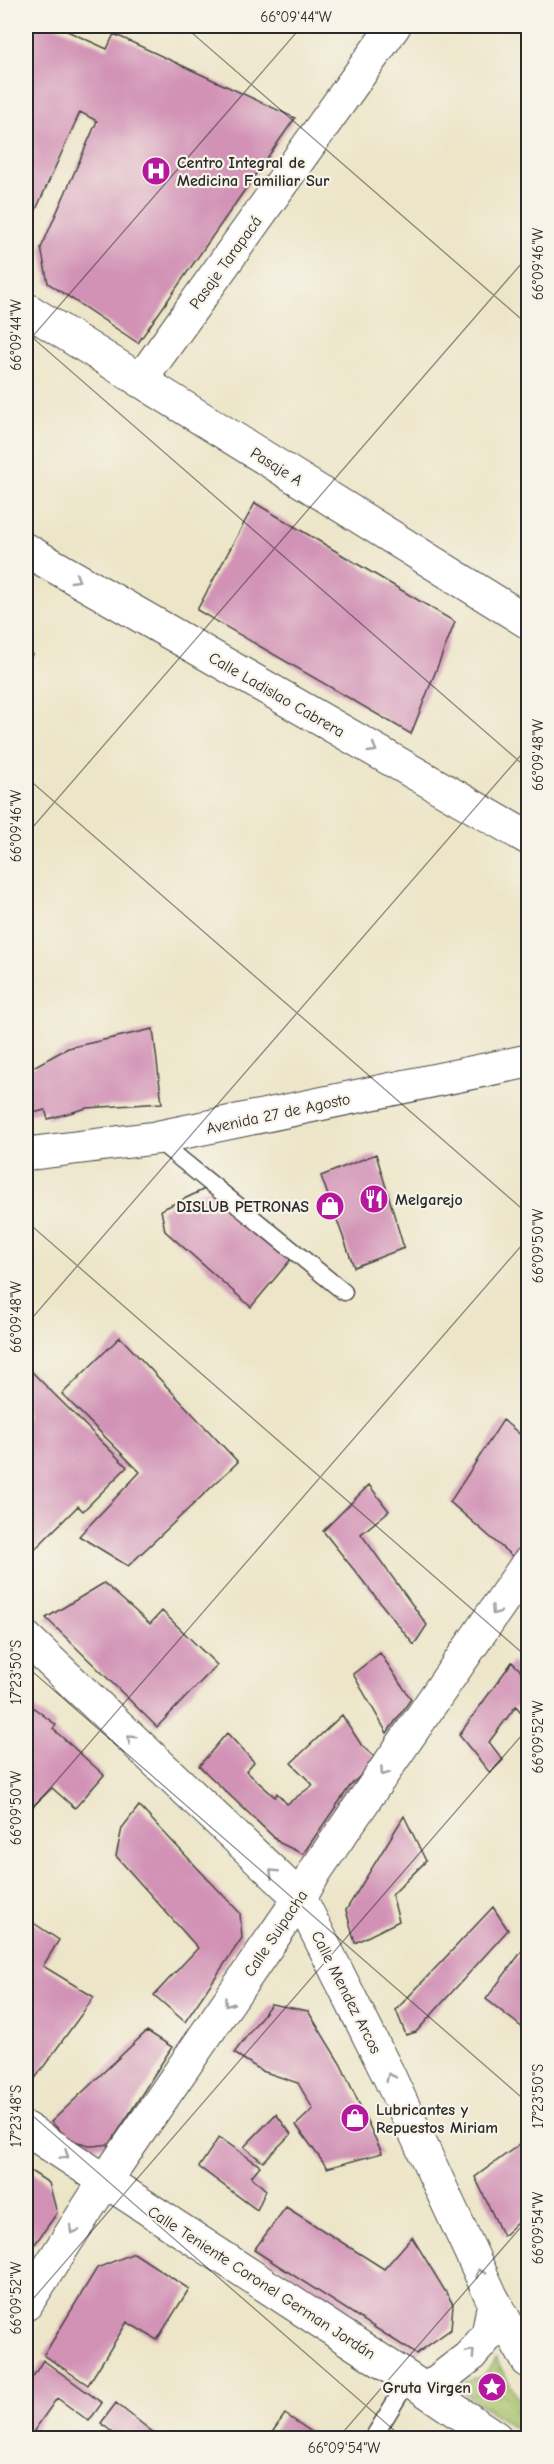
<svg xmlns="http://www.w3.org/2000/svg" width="554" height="2464" viewBox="0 0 554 2464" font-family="'Comic Neue',sans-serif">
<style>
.park{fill:url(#park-crowns);stroke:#687649;stroke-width:1.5}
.building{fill:#d192b5}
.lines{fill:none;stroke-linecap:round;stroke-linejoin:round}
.lane-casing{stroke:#484743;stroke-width:19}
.street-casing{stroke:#484743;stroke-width:35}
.lane{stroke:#fff;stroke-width:16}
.street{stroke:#fff;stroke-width:33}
.oneway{stroke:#a0a0a0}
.ticks{fill:none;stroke:#2b2b2b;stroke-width:1.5;stroke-opacity:0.45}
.labels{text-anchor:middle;stroke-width:4.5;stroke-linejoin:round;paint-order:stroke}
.poi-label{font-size:16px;font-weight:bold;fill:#2b2b2b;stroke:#f7f3e8;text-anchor:start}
.street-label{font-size:16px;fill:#2b2b2b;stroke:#f7f3e8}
.neatline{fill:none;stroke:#2b2b2b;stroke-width:2}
.ticks-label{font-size:15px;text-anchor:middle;fill:#2b2b2b}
</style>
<defs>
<pattern id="park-crowns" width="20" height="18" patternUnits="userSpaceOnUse" patternTransform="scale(1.5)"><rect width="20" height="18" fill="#a4c067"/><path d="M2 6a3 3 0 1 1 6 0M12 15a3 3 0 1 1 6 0" fill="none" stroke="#869c55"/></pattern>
</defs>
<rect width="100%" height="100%" fill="#f7f3e8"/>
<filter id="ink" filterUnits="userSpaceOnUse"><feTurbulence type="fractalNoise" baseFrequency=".0167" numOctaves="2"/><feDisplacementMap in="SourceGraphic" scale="12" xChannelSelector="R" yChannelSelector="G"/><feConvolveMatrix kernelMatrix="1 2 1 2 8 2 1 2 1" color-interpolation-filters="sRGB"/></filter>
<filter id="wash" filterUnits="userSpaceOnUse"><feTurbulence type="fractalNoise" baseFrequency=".008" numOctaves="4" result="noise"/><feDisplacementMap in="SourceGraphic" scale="24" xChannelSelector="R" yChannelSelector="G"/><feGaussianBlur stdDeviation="1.35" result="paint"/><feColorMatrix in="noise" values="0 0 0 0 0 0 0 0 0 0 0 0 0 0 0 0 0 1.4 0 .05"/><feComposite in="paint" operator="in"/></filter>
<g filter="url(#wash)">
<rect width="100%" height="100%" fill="#ece5c8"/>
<!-- park -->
<path class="park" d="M496,2359L528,2417V2432L522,2433L455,2387L484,2375Z"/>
<g id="blocks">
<!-- building -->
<path class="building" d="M26,26H56L107,49L114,34L295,118L138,343L48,283L41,248L97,121L80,112L30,223L26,221Z
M255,503L455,622L411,734L197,610Z
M26,652L32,654L26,670Z
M153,1029L162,1103L87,1108L48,1119L45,1110L26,1115V1071L68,1048Z
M376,1154L404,1248L354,1267L321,1176Z
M207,1188L292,1258L251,1307L165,1231L161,1210Z
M120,1337L238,1462L128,1566L79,1536L140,1472L62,1394Z
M26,1366L127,1467L83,1511L78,1506L26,1558Z
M503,1420L528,1441V1537L513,1557L450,1502Z
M369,1485L389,1511L361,1534L427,1625L414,1645L323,1531Z
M104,1583L150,1624L162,1611L217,1665L157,1727L46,1618Z
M380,1653L411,1699L387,1733L353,1674Z
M512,1662L528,1678V1721L516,1706L489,1742L503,1760L490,1773L459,1735Z
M26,1702L56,1725L53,1729L104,1775L75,1808L52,1788L29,1810L26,1807V1762L31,1756L26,1761Z
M342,1715L362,1746L377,1759L350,1786L303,1854L280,1843L199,1766L227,1733L254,1762L246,1771L275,1797L277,1793L287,1804L313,1785L291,1763Z
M139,1806L240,1913L242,1938L185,2022L154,1995L198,1948L116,1856L122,1828Z
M404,1816L426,1861L392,1895L399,1921L355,1943L346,1910Z
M493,1907L508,1930L416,2032L406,2035L396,2010Z
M26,1918L59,1940L43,1966L94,1997L26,2091Z
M528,1943V2032L486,1999Z
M271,2004L308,2011L341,2065L382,2153L327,2168L296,2125L313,2109L298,2083L262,2071L234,2053Z
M147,2031L172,2047L110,2144L93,2146L70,2140L51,2122Z
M276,2114L291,2134L263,2162L244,2147Z
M219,2137L260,2166L251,2177L266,2190L257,2210L199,2167Z
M528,2138V2213L503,2236L475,2177Z
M26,2168L49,2183L57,2213L35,2244L26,2237Z
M286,2207L384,2269L412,2237L453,2304L451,2329L416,2354L254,2250Z
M134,2253L189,2289L157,2340L127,2322L88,2385L44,2355L97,2268Z
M43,2360L102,2403L89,2421L57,2398L29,2438H26V2388Z
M116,2403L160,2438H119L101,2423Z
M285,2414L316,2435L314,2438H268Z
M105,2432L113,2438H100Z"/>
</g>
</g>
<g filter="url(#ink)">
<use href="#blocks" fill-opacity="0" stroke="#484743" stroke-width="1.5"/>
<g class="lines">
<!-- lane casing -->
<g class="lane-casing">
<path id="lane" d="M156,1139L344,1292
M373,2438L409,2379"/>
</g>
<!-- street casing -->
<g class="street-casing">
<path id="street" d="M26,309L528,622
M140,381L394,26
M26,550L528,838
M26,1154L155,1138L528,1061
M26,1638L300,1898L389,2076L492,2298L528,2361
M26,2129L409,2379L496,2438
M26,2304L105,2181L300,1898L316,1870L528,1563
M426,2390L469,2357L488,2335L494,2302"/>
</g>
<!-- lane -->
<use href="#lane" class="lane"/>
<!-- street -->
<use href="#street" class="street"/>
</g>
<!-- one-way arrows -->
<defs><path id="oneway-chevron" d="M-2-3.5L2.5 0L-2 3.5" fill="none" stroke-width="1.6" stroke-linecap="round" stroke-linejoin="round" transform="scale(1.5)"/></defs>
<g class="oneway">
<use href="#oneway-chevron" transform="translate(76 579) rotate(30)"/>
<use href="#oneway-chevron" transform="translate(373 749) rotate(30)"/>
<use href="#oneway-chevron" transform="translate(495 1611) rotate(125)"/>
<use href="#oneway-chevron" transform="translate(131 1739) rotate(-136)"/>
<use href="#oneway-chevron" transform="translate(384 1772) rotate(125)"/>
<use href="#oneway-chevron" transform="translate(273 1873) rotate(-136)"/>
<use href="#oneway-chevron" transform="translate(228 2003) rotate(125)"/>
<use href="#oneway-chevron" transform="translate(390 2077) rotate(-116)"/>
<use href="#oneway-chevron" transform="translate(65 2155) rotate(33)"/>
<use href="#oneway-chevron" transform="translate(73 2230) rotate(123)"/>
<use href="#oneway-chevron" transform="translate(480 2273) rotate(-115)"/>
<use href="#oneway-chevron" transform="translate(471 2353) rotate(-47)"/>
</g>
</g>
<!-- ticks -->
<path class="ticks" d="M184,26L528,325M26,332L528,769M26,344L302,26M26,777L528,1214M26,835L528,256M26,1221L528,1658M26,1325L528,747M26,1666L528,2103M26,1816L528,1238M26,2110L403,2438M26,2307L528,1728M338,2438L528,2219"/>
<!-- icons -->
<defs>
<g id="hospital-disc" transform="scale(1.5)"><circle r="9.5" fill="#b5179e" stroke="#f7f3e8"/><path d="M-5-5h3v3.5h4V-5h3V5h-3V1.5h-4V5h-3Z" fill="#fff"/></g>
<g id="restaurant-disc" transform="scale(1.5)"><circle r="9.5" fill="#b5179e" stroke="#f7f3e8"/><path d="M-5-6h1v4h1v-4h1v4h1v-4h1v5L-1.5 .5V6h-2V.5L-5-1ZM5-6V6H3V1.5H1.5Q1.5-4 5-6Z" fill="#fff"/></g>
<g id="shop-disc" transform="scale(1.5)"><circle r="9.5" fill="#b5179e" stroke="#f7f3e8"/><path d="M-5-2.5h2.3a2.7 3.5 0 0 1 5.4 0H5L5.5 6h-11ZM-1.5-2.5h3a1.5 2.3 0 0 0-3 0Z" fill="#fff"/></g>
<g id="sight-disc" transform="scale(1.5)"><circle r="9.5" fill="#b5179e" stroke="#f7f3e8"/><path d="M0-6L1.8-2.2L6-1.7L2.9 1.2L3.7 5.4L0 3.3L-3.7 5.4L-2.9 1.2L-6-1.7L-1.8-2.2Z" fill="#fff"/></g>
</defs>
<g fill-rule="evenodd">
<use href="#hospital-disc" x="156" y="171"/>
<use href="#restaurant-disc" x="374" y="1199"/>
<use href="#shop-disc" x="330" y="1206"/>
<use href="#shop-disc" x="355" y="2118"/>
<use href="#sight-disc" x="492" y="2387"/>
</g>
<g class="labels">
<!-- poi labels -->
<g class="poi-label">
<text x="177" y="168">Centro Integral de<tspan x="177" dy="18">Medicina Familiar Sur</tspan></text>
<text x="395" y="1205">Melgarejo</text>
<text x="309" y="1212" text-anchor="end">DISLUB PETRONAS</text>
<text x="376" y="2115">Lubricantes y<tspan x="376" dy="18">Repuestos Miriam</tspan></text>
<text x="471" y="2393" text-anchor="end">Gruta Virgen</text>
</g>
<!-- street labels -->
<g class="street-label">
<text transform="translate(225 262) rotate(-54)" y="6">Pasaje Tarapacá</text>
<text transform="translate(277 466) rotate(32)" y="6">Pasaje A</text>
<text transform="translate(277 694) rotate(30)" y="6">Calle Ladislao Cabrera</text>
<text transform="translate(278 1113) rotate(-12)" y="6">Avenida 27 de Agosto</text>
<text transform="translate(275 1933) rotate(-56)" y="6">Calle Suipacha</text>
<text transform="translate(347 1992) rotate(63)" y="6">Calle Mendez Arcos</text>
<text transform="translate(262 2282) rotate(33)" y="6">Calle Teniente Coronel German Jordán</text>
</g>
</g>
<!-- margin -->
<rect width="554" height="2464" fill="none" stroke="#f7f3e8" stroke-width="66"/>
<rect x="33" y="33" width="488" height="2398" class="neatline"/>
<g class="ticks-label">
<text x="296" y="22">66°09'44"W</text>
<text transform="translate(538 264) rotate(-90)" y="5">66°09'46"W</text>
<text transform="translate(16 335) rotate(-90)" y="5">66°09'44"W</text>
<text transform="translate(538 755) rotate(-90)" y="5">66°09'48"W</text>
<text transform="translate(16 826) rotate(-90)" y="5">66°09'46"W</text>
<text transform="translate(538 1246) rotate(-90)" y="5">66°09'50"W</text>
<text transform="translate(16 1317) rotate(-90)" y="5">66°09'48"W</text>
<text transform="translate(16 1672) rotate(-90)" y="5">17°23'50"S</text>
<text transform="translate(538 1737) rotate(-90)" y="5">66°09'52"W</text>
<text transform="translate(16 1808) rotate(-90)" y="5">66°09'50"W</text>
<text transform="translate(538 2096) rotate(-90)" y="5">17°23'50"S</text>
<text transform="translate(16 2116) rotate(-90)" y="5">17°23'48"S</text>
<text transform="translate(538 2228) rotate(-90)" y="5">66°09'54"W</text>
<text transform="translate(16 2298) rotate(-90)" y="5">66°09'52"W</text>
<text x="344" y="2453">66°09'54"W</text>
</g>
</svg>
